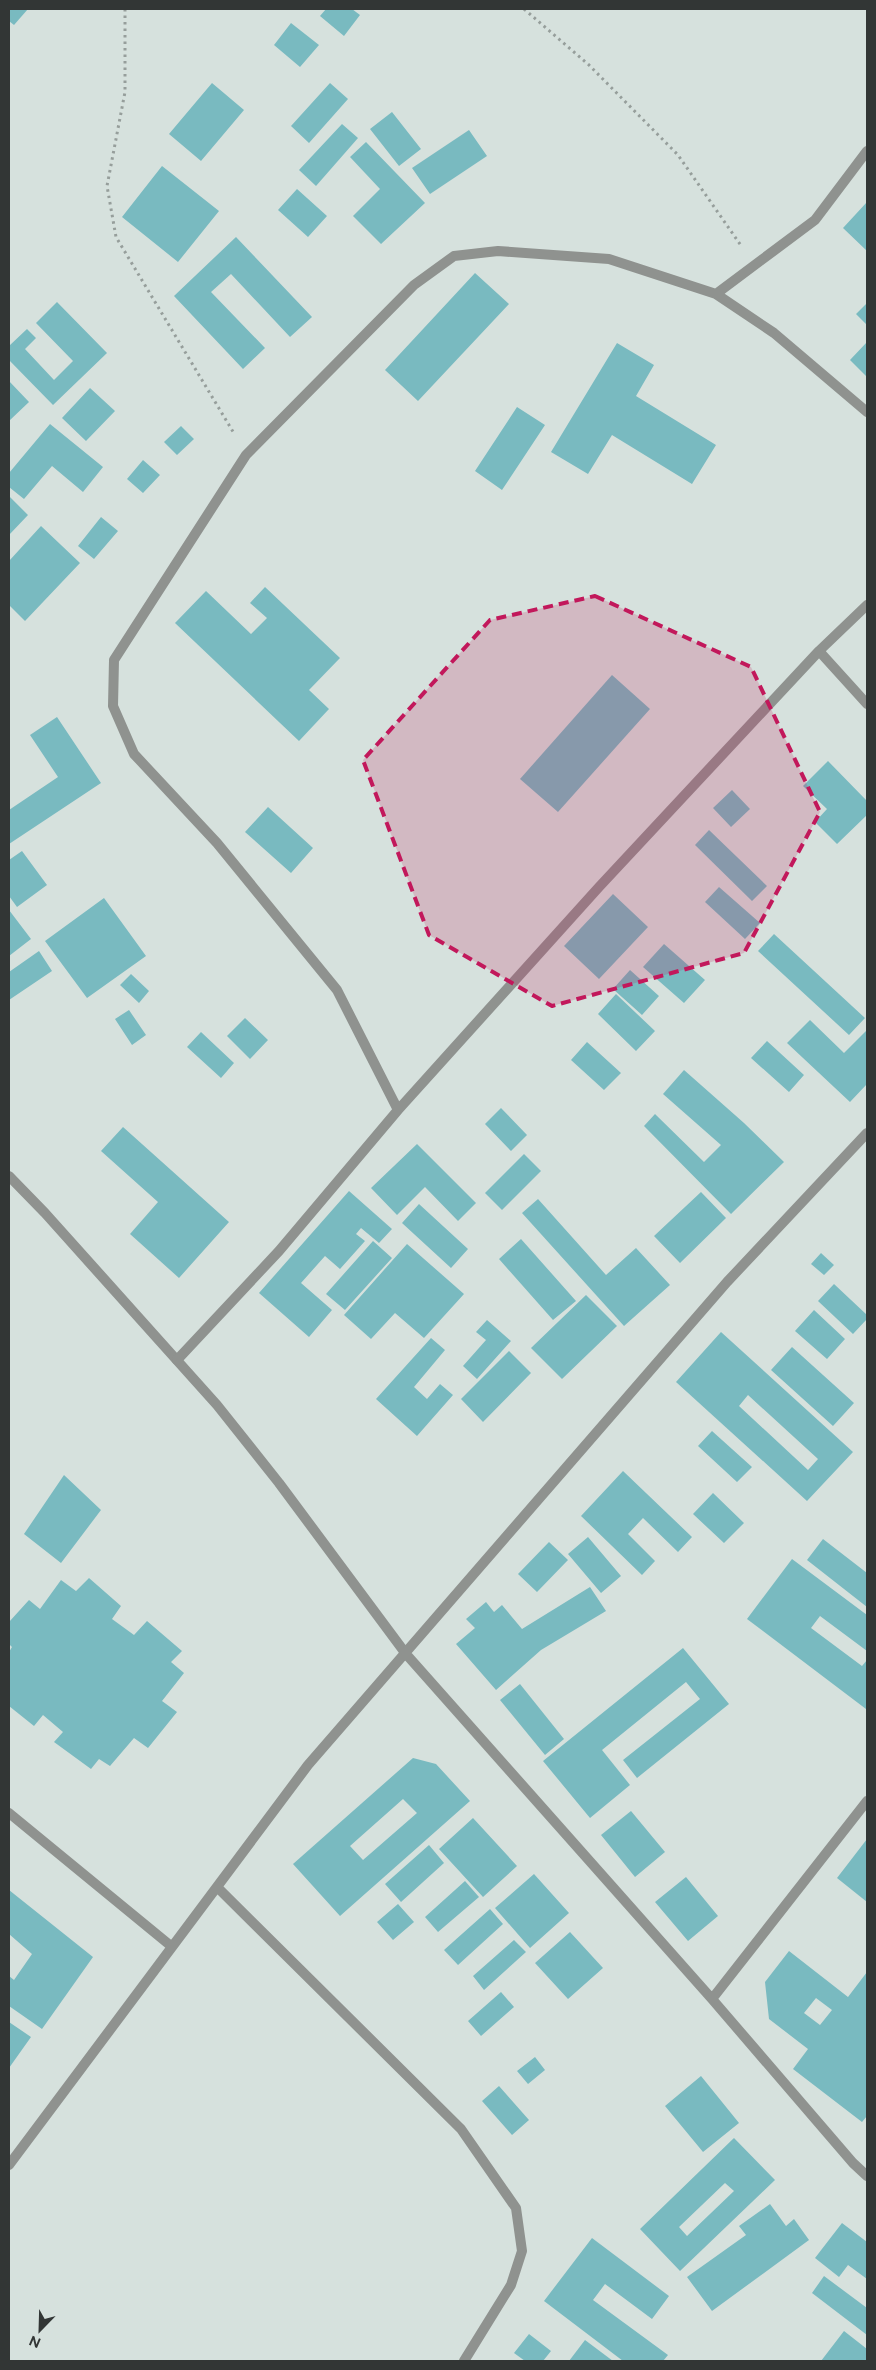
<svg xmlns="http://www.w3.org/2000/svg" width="876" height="2370" viewBox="0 0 876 2370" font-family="Figtree,sans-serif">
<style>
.building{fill:#79bac0;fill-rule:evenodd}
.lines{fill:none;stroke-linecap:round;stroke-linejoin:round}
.path{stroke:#969e9b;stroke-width:3;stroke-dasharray:2.5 4;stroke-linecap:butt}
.lane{stroke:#8f928f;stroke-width:10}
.street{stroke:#8f928f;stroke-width:10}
.marked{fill:#c2185b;fill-opacity:0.2;stroke:#c2185b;stroke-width:4;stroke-dasharray:10 6;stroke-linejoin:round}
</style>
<rect width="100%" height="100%" fill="#d6e1dd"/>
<!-- building -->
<path class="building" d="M9,9H28L14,25L9,21Z
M326,9H352L360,15L344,36L320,16Z
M291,23L319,45L300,67L274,45Z
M212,83L244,110L201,161L169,134Z
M330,83L348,99L309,143L291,126Z
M392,112L421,149L399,166L370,129Z
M342,124L358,138L316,186L299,170Z
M469,130L487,156L430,194L412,168Z
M366,142L425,203L381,244L353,216L380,189L350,157Z
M162,166L219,211L178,262L122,217Z
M297,189L327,216L308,237L278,210Z
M867,202V251L843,228Z
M236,237L312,317L290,337L231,274L211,292L265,348L243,369L174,296Z
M475,273L509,304L418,401L385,370Z
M57,302L107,353L53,405L9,360V346L27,329L36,338L25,349L54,380L73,361L36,323Z
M867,303V325L856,314Z
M867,342V377L850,360Z
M617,343L654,365L636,396L716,445L692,484L612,435L588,474L551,452Z
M9,381L29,402L9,421Z
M90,388L115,411L86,441L62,418Z
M517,407L545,425L502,490L475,471Z
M50,424L103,467L83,492L52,466L24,499L9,487V473Z
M181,426L194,439L177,455L164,442Z
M143,460L160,475L143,493L127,479Z
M9,496L28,515L9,535Z
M101,517L118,531L94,559L78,546Z
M41,526L80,563L25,621L9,605V561Z
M265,587L340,658L309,690L329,709L299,741L175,623L206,591L251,634L267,618L250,603Z
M612,675L650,709L558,812L520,779Z
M57,717L101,783L9,844V810L58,777L30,735Z
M828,761L867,801V815L837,844L815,822L827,809L803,786Z
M732,790L750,809L731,827L713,808Z
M268,807L313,848L291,873L245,832Z
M709,830L767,886L752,901L695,845Z
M22,851L47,885L17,907L9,896V860Z
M719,887L760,923L745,939L705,902Z
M613,894L648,927L599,979L564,946Z
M104,898L146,956L87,998L45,941Z
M9,910L31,939L9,956Z
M774,934L865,1018L849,1035L758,951Z
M664,944L705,980L684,1003L643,967Z
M39,951L52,971L9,1000V972Z
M630,970L659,996L642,1015L613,989Z
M131,974L149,991L139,1003L120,985Z
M616,994L655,1031L636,1051L598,1014Z
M129,1010L146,1035L132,1045L115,1019Z
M245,1018L268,1040L250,1059L227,1036Z
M810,1020L844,1053L867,1030V1084L850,1102L787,1043Z
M201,1032L234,1063L221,1078L187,1047Z
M767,1041L804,1075L789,1092L751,1058Z
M587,1042L621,1073L604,1090L571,1060Z
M684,1070L744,1123L784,1162L731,1214L644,1126L655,1114L704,1162L721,1145L663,1094Z
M501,1108L527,1135L511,1151L485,1124Z
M123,1127L229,1222L179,1278L130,1234L158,1202L101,1151Z
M417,1144L476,1203L458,1221L425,1187L397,1215L371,1188Z
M524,1154L541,1171L502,1210L485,1193Z
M349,1191L392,1229L379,1243L361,1228L356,1234L365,1241L340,1269L325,1256L301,1283L332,1310L309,1337L259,1293Z
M701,1192L726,1218L680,1263L654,1236Z
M538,1199L606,1275L636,1248L670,1285L624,1326L522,1213Z
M419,1204L468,1249L451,1268L402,1223Z
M521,1239L576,1301L553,1320L499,1259Z
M373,1241L392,1258L345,1310L326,1294Z
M407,1244L464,1294L424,1338L395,1313L371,1339L344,1315Z
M821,1253L834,1265L824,1275L811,1264Z
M834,1284L867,1315V1319L853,1334L818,1301Z
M586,1295L617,1326L562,1379L531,1348Z
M814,1310L845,1339L827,1359L795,1331Z
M487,1320L511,1341L477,1379L463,1366L486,1340L476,1332Z
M721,1332L853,1452L807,1501L676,1382ZM748,1395L818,1459L808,1470L739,1406Z
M431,1338L445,1350L414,1387L427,1399L440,1384L453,1395L417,1436L376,1399Z
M792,1347L854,1403L833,1426L771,1370Z
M509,1351L531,1373L483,1422L461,1399Z
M712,1431L752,1467L737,1482L698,1446Z
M623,1471L692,1537L678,1552L643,1518L628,1534L655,1561L642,1575L581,1516Z
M64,1475L101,1510L61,1563L24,1534Z
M713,1493L744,1523L724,1543L693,1514Z
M588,1537L621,1576L601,1593L568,1554Z
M823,1539L867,1573V1607L807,1560Z
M549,1542L568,1560L537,1592L518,1574Z
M792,1559L867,1615V1651L820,1616L811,1628L862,1666L867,1660L866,1709L747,1619Z
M89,1578L121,1606L112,1619L134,1635L147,1621L182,1651L171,1662L184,1673L162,1701L177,1712L148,1748L134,1738L110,1766L99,1759L91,1769L54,1742L63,1732L43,1715L34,1726L9,1706V1652L12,1647L9,1644V1622L29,1600L40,1609L61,1580L76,1591Z
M590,1587L606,1611L541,1650L496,1690L456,1644L475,1628L466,1619L486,1602L494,1612L502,1605L522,1629Z
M683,1648L729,1704L637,1778L623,1760L700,1699L686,1682L602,1750L630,1785L590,1818L543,1761Z
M520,1684L564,1739L545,1755L500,1700Z
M413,1758L436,1764L470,1801L340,1916L293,1864ZM403,1799L417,1813L363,1860L350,1846Z
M631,1811L665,1852L635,1877L601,1835Z
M473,1818L517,1866L483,1897L439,1849Z
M867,1839V1902L837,1878Z
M429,1845L444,1863L401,1902L385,1884Z
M534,1874L569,1913L530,1948L495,1908Z
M686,1877L718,1916L688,1941L655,1902Z
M465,1881L479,1897L438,1932L425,1917Z
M9,1890L93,1957L42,2029L9,2006V1976L14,1980L32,1954L9,1934Z
M398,1904L414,1922L393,1940L377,1922Z
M490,1909L503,1924L458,1965L444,1950Z
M570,1932L603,1968L568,1999L535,1963Z
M514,1940L526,1952L484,1990L473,1976Z
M789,1951L848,1997L867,1972V2116L862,2122L793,2069L808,2049L769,2019L765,1982ZM816,1998L832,2010L820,2025L804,2013Z
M501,1992L514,2007L481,2036L468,2021Z
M9,2022L31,2037L9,2068Z
M535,2057L545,2070L528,2084L517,2071Z
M701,2076L739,2123L703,2152L665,2106Z
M499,2086L529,2120L512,2135L482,2101Z
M734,2138L775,2180L680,2271L640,2229ZM725,2183L734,2191L687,2236L679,2227Z
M770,2204L786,2226L794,2219L809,2240L712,2311L687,2277L746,2235L739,2226Z
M842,2223L867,2242V2279L848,2265L839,2277L815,2258Z
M592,2238L669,2296L652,2319L605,2284L593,2300L668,2355L663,2361H623L544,2301Z
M824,2276L867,2308V2335L812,2293Z
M844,2331L867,2349V2361H821Z
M529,2334L551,2351L543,2361H525L514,2353Z
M585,2340L613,2361H569Z"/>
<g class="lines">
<!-- path -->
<path class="path" d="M125,9V92L107,186L116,237L235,435
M524,9L589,65L678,155L742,247"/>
<!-- lane -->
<path class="lane" d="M9,1176L45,1213L217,1405L279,1483L406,1654"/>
<!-- street -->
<path class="street" d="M716,294L815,220L867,151
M819,651L867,704
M398,1110L337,990L217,843L134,754L113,706L114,660L246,455L414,285L454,256L498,251L609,259L716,294L774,333L867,412
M177,1360L279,1251L398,1110L599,887L819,651L867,605
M406,1654L712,1999L853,2163L867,2176
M9,1813L171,1946
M217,1887L461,2129L516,2208L522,2251L511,2285L464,2361
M712,1999L867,1801
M9,2165L308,1765L727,1282L867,1133"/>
</g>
<!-- marked area -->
<path class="marked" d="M595,596L751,667L820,812L744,953L552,1006L429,935L363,760L490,620Z"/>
<!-- border -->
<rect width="876" height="2370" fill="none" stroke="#323635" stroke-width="20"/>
<!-- north arrow -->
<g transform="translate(40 2330) rotate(203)" stroke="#d6e1dd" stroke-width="4" paint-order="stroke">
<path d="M0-4L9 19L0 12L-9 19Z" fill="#323635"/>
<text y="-8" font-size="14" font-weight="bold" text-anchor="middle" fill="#323635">N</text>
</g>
</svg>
